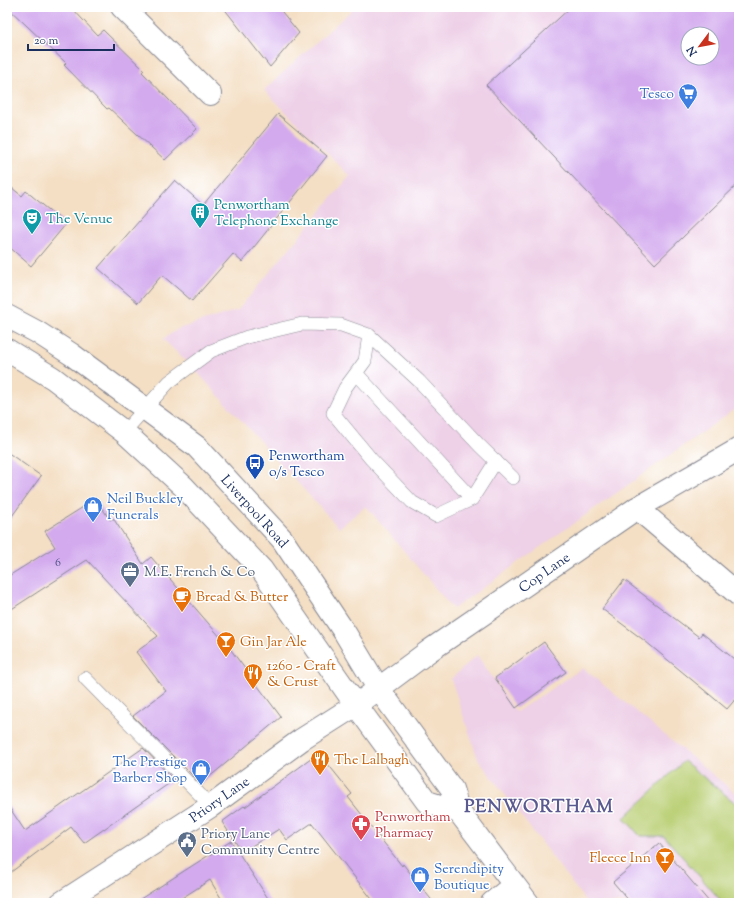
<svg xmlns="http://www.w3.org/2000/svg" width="746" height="910" viewBox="0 0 746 910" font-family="'Sorts Mill Goudy',serif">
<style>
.built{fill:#eed0e7;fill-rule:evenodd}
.green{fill:#b9cf73;stroke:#6a7f68}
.building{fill:#d3aaee;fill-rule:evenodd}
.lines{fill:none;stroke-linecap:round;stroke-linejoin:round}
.service-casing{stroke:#888791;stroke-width:14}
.minor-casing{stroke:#888791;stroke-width:24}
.tertiary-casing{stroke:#888791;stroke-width:24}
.service{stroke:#fff;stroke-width:13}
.minor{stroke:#fff;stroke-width:22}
.tertiary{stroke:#fff;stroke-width:22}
.labels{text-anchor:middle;stroke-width:3;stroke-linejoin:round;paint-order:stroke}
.number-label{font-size:12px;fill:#494e82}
.shop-label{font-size:14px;fill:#366cbe;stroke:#fff;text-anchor:end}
.culture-label{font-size:14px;fill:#0d838f;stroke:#fff;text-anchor:start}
.transit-label{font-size:14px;fill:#164399;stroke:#fff;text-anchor:start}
.street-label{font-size:14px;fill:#1b2f5e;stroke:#fff}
.service-label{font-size:14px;fill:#4e5e75;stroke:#fff;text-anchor:start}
.food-label{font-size:14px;fill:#c56008;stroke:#fff;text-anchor:start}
.health-label{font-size:14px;fill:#be3a42;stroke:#fff;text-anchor:start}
.district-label{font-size:18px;font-weight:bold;letter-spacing:1px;fill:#5b5a90;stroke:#fff}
</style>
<rect width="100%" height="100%" fill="#fff"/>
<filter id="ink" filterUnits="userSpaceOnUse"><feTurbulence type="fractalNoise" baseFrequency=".025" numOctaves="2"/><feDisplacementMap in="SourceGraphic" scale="8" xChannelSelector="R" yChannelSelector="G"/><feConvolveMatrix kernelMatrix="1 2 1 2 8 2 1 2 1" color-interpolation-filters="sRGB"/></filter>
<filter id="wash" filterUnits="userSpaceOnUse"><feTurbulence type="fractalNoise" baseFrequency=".012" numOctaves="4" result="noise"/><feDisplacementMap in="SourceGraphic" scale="16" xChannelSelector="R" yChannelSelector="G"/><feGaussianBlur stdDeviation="0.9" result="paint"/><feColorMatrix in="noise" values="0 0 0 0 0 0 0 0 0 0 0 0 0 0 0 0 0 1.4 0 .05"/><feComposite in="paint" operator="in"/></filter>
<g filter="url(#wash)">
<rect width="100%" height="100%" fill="#f4dfc4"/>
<!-- built -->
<path class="built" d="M355,7H739V406L453,609L366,506L339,528L198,373L163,339L178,329L238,310L350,176L264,90ZM688,34H712V58H688Z
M477,655L516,712L583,668L739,796V903H587L478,759L451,679Z"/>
<!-- green -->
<path class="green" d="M684,761L739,806V903H723L664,836H640L624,818Z"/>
<g id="blocks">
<!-- building -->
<path class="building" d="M7,7H71L97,35L103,30L144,70L142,72L197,129L165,160L109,108L107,109L64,65L66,63Z
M223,7H278L299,33L270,67Z
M571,7H739V183L655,264L486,85ZM688,34H712V58H688Z
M278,114L327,156L242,262L233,254L192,301L162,275L138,303L98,268L175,180L203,205Z
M7,184L22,196L26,191L66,224L31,266L7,245Z
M7,452L41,476L7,523Z
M96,499L110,520L113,518L143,564L151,557L228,646L281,717L201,784L133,716L166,691L136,652L158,636L87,560L7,612V577L55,547L45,531Z
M624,580L699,637L702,633L739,663V695L727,709L645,641L602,609Z
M544,642L566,672L516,708L495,678Z
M143,748L174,780L84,843L71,827L7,875V804L25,831Z
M319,753L352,794L348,797L402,866L403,864L434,903H375L312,823L287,840L279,829L242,852L222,822L244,806L245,807Z
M231,841L271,903H224L210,880L174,903H134Z
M659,843L710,903H631L613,882Z"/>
</g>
</g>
<g filter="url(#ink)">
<use href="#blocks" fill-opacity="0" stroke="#888791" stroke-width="1"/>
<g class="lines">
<!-- service casing -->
<g class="service-casing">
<path id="service" d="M369,335L365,361L345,388L333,413L371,459L412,502L436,516L472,499L496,461
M356,373L472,499
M124,432L169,382L211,351L247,337L302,324L341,325L369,335L419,381L480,446L513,478
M85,678L211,806"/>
</g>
<!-- minor casing -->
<g class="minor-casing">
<path id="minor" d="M122,7L210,94
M637,508L739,595
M61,903L211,806L301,740L356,705
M492,903L514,885"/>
</g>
<!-- tertiary casing -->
<g class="tertiary-casing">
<path id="tertiary" d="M7,316L37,332L71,354L197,447L282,539L345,633L378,688L452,789L459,812L528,903
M7,350L53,378L124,432L183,486L262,570L356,705L427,802L459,812
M366,698L429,651L637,508L739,449"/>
</g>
<!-- service -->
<use href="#service" class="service"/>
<!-- minor -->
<use href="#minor" class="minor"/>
<!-- tertiary -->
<use href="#tertiary" class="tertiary"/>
</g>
</g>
<!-- icons -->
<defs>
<g id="supermarket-pin" transform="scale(1)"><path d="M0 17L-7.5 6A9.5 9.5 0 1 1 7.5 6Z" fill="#3f7fe0" stroke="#fff"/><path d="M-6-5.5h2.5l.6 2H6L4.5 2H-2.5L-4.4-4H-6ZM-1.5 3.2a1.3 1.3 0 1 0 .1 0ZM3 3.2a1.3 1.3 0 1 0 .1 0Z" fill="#fff"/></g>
<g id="building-pin" transform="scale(1)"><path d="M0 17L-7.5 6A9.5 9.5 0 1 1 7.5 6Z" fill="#0f9aa8" stroke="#fff"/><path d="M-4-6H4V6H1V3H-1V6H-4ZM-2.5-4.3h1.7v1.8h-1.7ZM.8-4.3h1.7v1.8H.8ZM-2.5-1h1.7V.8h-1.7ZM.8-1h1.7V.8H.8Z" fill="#fff"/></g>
<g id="theatre-pin" transform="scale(1)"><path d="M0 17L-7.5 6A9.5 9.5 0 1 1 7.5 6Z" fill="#0f9aa8" stroke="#fff"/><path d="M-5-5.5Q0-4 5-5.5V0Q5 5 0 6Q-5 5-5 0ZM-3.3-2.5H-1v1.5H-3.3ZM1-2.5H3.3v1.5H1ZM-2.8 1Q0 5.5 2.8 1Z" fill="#fff"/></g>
<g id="bus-pin" transform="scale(1)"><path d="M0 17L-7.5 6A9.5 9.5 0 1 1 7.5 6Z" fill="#1a4fb4" stroke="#fff"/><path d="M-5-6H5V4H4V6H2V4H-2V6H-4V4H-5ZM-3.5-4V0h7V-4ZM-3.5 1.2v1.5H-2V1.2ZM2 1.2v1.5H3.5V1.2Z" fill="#fff"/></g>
<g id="shop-pin" transform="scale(1)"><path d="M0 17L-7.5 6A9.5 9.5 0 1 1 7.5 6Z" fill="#3f7fe0" stroke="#fff"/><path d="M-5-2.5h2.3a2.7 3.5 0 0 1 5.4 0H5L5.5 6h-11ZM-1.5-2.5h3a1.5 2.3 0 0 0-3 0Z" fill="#fff"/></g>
<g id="office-pin" transform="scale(1)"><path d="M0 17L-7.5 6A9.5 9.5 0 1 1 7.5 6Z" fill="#5c6f8a" stroke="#fff"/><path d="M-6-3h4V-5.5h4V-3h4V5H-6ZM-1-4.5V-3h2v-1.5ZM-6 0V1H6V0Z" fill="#fff"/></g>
<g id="cafe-pin" transform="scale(1)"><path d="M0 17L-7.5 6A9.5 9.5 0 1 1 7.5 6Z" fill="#e8710a" stroke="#fff"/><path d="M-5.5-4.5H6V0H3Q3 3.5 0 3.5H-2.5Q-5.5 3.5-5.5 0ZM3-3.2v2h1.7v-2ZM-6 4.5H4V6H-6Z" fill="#fff"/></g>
<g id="bar-pin" transform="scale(1)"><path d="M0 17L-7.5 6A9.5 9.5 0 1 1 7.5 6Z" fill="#e8710a" stroke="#fff"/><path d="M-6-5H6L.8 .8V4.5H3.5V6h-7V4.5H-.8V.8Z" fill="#fff"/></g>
<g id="restaurant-pin" transform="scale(1)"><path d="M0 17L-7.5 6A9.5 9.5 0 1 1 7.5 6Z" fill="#e8710a" stroke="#fff"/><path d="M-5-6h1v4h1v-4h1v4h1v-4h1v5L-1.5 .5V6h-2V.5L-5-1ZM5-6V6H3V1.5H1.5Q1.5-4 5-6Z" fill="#fff"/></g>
<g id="pharmacy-pin" transform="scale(1)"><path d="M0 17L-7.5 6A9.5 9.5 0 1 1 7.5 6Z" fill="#e0444e" stroke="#fff"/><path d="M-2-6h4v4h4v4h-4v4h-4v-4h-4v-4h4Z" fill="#fff"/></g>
<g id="civic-pin" transform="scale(1)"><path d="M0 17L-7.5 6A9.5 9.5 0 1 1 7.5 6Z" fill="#5c6f8a" stroke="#fff"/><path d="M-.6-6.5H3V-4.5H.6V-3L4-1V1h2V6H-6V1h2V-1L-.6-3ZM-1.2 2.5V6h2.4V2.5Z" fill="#fff"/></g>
</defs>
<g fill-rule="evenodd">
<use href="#supermarket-pin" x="688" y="93"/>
<use href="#building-pin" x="200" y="212"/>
<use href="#theatre-pin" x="32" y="218"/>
<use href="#bus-pin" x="255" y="463"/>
<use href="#shop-pin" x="93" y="506"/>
<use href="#office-pin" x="130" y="571"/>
<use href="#cafe-pin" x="182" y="596"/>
<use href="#bar-pin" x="226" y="641"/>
<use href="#restaurant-pin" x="253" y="673"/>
<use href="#restaurant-pin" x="320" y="759"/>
<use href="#shop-pin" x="201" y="769"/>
<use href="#pharmacy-pin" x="361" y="824"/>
<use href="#civic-pin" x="187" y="841"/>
<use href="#bar-pin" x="665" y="857"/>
<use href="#shop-pin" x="420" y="876"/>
</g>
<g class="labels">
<!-- number labels -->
<g class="number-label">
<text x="58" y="566">6</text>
</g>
<!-- shop labels -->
<g class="shop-label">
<text x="674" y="98">Tesco</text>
<text x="107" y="503" text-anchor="start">Neil Buckley<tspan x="107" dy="16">Funerals</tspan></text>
<text x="187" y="766">The Prestige<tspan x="187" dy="16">Barber Shop</tspan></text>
<text x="434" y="873" text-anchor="start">Serendipity<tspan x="434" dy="16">Boutique</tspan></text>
</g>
<!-- culture labels -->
<g class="culture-label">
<text x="214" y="209">Penwortham<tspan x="214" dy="16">Telephone Exchange</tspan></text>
<text x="46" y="223">The Venue</text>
</g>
<!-- transit labels -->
<g class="transit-label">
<text x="269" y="460">Penwortham<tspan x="269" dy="16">o/s Tesco</tspan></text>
</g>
<!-- street labels -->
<g class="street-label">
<text transform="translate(255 511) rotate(48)" y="5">Liverpool Road</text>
<text transform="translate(544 572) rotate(-35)" y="5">Cop Lane</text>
<text transform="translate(219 799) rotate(-35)" y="5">Priory Lane</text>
</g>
<!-- service labels -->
<g class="service-label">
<text x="144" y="576">M.E. French &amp; Co</text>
<text x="201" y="838">Priory Lane<tspan x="201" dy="16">Community Centre</tspan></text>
</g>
<!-- food labels -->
<g class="food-label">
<text x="196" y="601">Bread &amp; Butter</text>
<text x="240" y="646">Gin Jar Ale</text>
<text x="267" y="670">1260 - Craft<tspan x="267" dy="16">&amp; Crust</tspan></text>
<text x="334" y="764">The Lalbagh</text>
<text x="651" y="862" text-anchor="end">Fleece Inn</text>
</g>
<!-- health labels -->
<g class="health-label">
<text x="375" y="821">Penwortham<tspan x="375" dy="16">Pharmacy</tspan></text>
</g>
<!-- district labels -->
<g class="district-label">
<text x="539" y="812">PENWORTHAM</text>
</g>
</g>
<!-- margin -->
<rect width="746" height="910" fill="none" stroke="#fff" stroke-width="24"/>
<!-- north arrow -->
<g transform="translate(700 46) rotate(238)"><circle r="19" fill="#ffffff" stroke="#a4acbf"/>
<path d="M0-3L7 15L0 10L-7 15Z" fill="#c8321e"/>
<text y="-6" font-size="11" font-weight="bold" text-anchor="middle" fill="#1b2f5e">N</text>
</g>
<!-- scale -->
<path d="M28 44v6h86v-6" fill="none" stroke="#1b2f5e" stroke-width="2"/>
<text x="34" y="44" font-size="12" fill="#1b2f5e" stroke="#ffffff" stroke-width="3" paint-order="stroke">20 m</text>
</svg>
